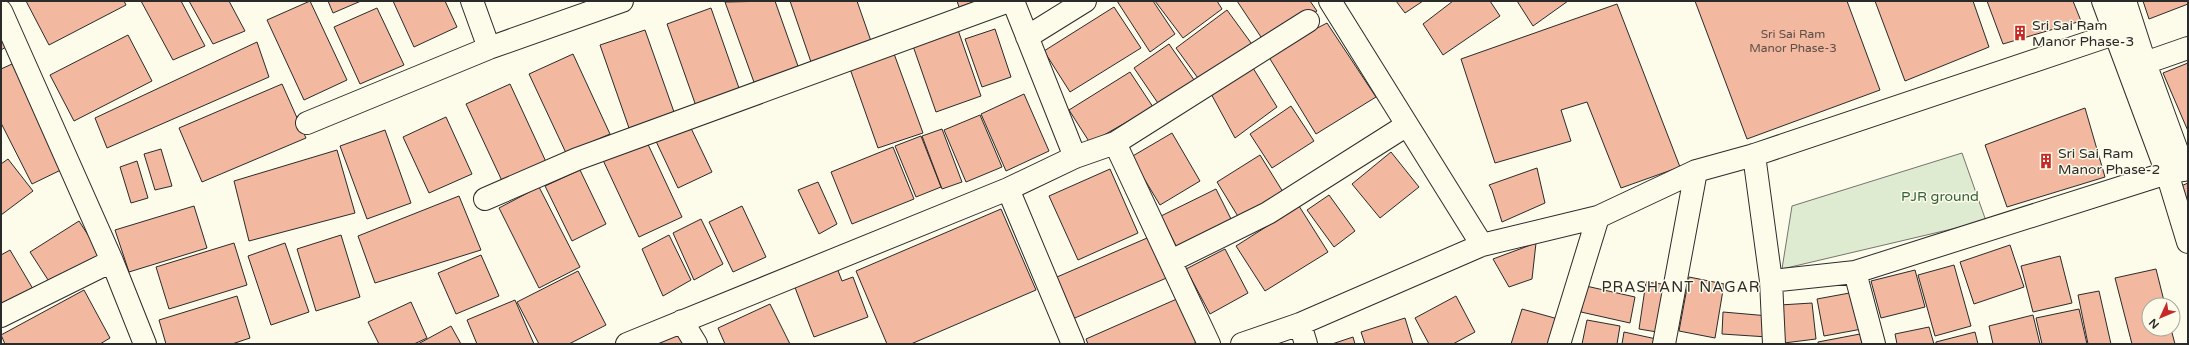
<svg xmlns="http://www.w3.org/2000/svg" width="2189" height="345" viewBox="0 0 2189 345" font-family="'Varela Round',sans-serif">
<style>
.green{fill:#deebd1;stroke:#74746e}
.building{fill:#f2b8a0;stroke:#2b2b2b}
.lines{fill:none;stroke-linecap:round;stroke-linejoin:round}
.minor-casing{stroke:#2b2b2b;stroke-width:24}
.minor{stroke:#fdfbea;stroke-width:22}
.labels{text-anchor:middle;stroke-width:3;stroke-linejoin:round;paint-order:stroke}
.number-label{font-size:12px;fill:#5d4e48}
.poi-label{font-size:14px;fill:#2b2b2b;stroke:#fdfbea;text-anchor:start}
.park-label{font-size:14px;fill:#34623c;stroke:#fdfbea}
.neighbourhood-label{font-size:15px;letter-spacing:1px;fill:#2b2b2b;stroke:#fdfbea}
</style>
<rect width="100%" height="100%" fill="#fdfbea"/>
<!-- green -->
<path class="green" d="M1962,153L1986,221L1782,269L1792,206Z"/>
<!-- building -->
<path class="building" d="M26,1H124L126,5L49,45Z
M141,1H181L205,46L173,60Z
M189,1H229L245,31L213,44Z
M310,1L347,80L304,100L267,20Z
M328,1H361L333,13Z
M393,1H445L457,27L414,47Z
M775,1L799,69L755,85L725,2Z
M790,1H857L872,44L812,65Z
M957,1H976L959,7Z
M1117,1H1153L1175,34L1150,52Z
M1155,1H1217L1222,9L1183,38Z
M1237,1H1310L1317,11L1265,43Z
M1396,1H1423L1405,13Z
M1453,1H1490L1500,16L1443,55L1423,24Z
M1517,1H1568L1533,26Z
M1695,1H1847L1880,90L1747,139Z
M1875,1H1973L1989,47L1905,81Z
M1987,1H2073L2081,21L2003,44Z
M2143,1H2188V4L2149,19Z
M1617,4L1680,167L1621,188L1587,102L1561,110L1571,141L1495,163L1461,59Z
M1114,7L1141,48L1070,92L1044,51Z
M377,8L404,65L360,84L334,27Z
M711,8L740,91L696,106L667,24Z
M1227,10L1254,47L1203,85L1176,48Z
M1327,23L1376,97L1316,134L1267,54Z
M995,29L1011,77L982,87L965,39Z
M645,30L674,112L629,128L600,45Z
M958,30L981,96L936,112L913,46Z
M128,35L152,81L74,121L50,75Z
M1,39L6,47L1,50Z
M257,42L269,77L107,148L95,118Z
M1169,44L1199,87L1164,112L1134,68Z
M893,51L923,133L878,148L849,66Z
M573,54L610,134L566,153L529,74Z
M2188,63V131L2163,73Z
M12,64L65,168L32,184L1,123V69Z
M1253,68L1277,107L1235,138L1209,90Z
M1130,72L1153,107L1090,143L1069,110Z
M282,84L306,138L202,182L179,128Z
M510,84L547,164L503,183L466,104Z
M1024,94L1049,151L1006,171L981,114Z
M1291,106L1314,141L1272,168L1250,134Z
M2085,108L2105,177L2007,207L1985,145Z
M980,115L1002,167L966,182L944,130Z
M446,117L472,174L429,193L403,137Z
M688,122L712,172L678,188L654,137Z
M942,129L962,182L942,189L922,136Z
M385,130L411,203L367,219L340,146Z
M1172,133L1200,181L1160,205L1131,157Z
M921,136L941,187L916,197L895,146Z
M645,138L682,217L639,237L602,158Z
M893,147L914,199L852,224L831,172Z
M161,149L172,186L155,190L144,154Z
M337,150L355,213L249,241L234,181Z
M1391,152L1419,187L1380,218L1352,184Z
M1260,155L1283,192L1239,218L1217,182Z
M8,159L33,191L1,215V164Z
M137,161L148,198L131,203L120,167Z
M1537,168L1545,203L1502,222L1492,190L1489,185Z
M1110,169L1138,233L1078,260L1049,196Z
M580,170L606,224L572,241L545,186Z
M818,182L837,224L819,234L798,190Z
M2188,183V209L2181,186Z
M539,187L580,267L539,288L499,208Z
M1216,189L1235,227L1180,254L1161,216Z
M1329,195L1355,231L1334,247L1307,210Z
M459,196L481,250L375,283L358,236Z
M194,206L207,248L129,272L115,230Z
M742,206L766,257L733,272L709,222Z
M1299,206L1328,252L1265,291L1236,246Z
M1001,209L1036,290L911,344H887L856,271Z
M701,219L723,264L694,280L673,233Z
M79,221L101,255L52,286L30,252Z
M341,235L360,297L316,311L297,249Z
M669,235L691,280L663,296L642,249Z
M1154,235L1171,276L1068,321L1050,280Z
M234,243L247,285L169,309L156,267Z
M285,243L309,312L271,325L248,256Z
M1536,243L1532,279L1509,287L1493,259Z
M2010,245L2024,287L1974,304L1960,262Z
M1225,249L1248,293L1210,314L1186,269Z
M10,250L36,294L1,315V255Z
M481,255L499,296L456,314L438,273Z
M2060,256L2072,303L2033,312L2021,266Z
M1954,265L1971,326L1935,336L1918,275Z
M837,268L842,281L853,277L868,317L814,337L794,285Z
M2156,269L2165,305H2149V329H2171L2175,344H2132L2115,278Z
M1915,270L1925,307L1881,318L1871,281Z
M578,271L606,325L569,344H539L517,302Z
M1689,277L1724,284L1715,338L1679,331Z
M1646,282L1670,285L1663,333L1639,329Z
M1586,286L1635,297L1630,323L1581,312Z
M84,290L110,338L100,344H5L1,335Z
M2099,291L2111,344H2088L2078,295Z
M1855,292L1862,329L1824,336L1817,299Z
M237,296L250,338L232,344H166L159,320Z
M1456,296L1475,332L1453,344H1429L1415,318Z
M1179,298L1198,342L1192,344H1088L1086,339Z
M515,300L534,344H477L467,320Z
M411,302L427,338L414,344H379L368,322Z
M1812,303L1816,339L1784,343L1780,305Z
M770,304L790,344H725L718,328Z
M1522,309L1558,319L1550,344H1511Z
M2079,309L2087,344H2042L2036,318Z
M1723,312L1769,316L1768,337L1722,334Z
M2033,315L2040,344H1993L1989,326Z
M1405,318L1413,344H1365L1361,332Z
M1587,320L1620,326L1617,344H1582Z
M451,326L461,344H418Z
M1929,327L1934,344H1897L1895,334Z
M679,329L686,344H649Z
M1624,332L1661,340V344H1622Z
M1975,332L1978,344H1936V342Z
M1860,334L1862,344H1818V342Z
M1353,337L1355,344H1332Z"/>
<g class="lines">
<!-- minor casing -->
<g class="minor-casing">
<path id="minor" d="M472,1L489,48L622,1
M1013,1L1075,157
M1330,1L1482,245
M2103,1L2167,173L2188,242
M2125,1L2145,63L2188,48
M1,11L112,261L145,344
M1027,37L1085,1
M2145,63L2184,170
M307,123L489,48
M1115,143L1308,21
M1754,155L1771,281L1774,344
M1008,189L1073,344
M485,199L577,159L1009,1
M1171,261L1268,213L1407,125
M1855,272L1874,344
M1771,281L1855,272L2167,173L2188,169
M1,316L112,261
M682,321L696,344
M1300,324L1306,344
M627,344L1008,189L1075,157L1115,143L1209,344
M1242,344L1300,324L1482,245L1598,217L1696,171L1754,155L2114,34
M1559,344L1598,217
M1664,344L1696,171"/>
</g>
<!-- minor -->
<use href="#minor" class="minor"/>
</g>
<!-- icons -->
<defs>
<g id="building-bare" transform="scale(1.2)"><path d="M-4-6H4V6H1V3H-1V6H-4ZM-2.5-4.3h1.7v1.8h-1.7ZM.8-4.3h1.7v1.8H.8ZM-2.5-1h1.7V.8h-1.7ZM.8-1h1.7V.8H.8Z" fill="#c62828" stroke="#fdfbea" stroke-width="2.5" paint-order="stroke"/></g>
</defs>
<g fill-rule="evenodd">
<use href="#building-bare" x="2020" y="33"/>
<use href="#building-bare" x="2046" y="161"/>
</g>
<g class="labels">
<!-- number labels -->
<g class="number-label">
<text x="1793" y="38">Sri Sai Ram<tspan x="1793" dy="14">Manor Phase-3</tspan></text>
</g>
<!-- poi labels -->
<g class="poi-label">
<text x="2032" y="30">Sri Sai Ram<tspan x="2032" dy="16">Manor Phase-3</tspan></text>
<text x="2058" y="158">Sri Sai Ram<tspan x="2058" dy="16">Manor Phase-2</tspan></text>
</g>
<!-- park labels -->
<g class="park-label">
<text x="1940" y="201">PJR ground</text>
</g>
<!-- neighbourhood labels -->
<g class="neighbourhood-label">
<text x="1681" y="292">PRASHANT NAGAR</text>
</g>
</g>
<!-- border -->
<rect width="2189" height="345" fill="none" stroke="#2b2b2b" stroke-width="4"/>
<!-- north arrow -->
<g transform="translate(2161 317) rotate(226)"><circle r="19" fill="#fdfbea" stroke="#a9a89e"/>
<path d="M0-3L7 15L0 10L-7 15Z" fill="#c62828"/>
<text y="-6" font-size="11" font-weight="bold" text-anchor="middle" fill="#2b2b2b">N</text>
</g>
</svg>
